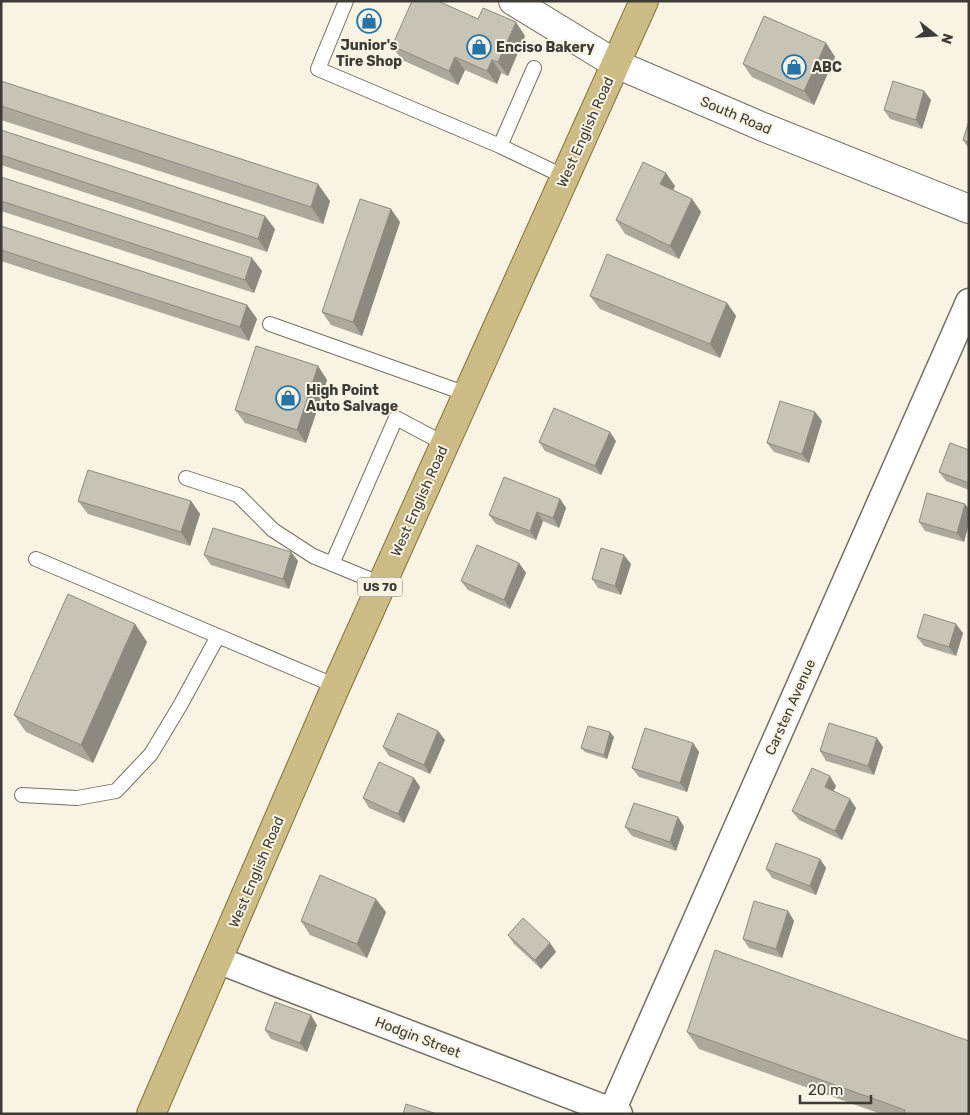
<svg xmlns="http://www.w3.org/2000/svg" width="970" height="1115" viewBox="0 0 970 1115" font-family="Rubik,sans-serif">
<style>
.lines{fill:none;stroke-linecap:round;stroke-linejoin:round}
.lane-casing{stroke:#746f62;stroke-width:16}
.street-casing{stroke:#746f62;stroke-width:29}
.secondary-casing{stroke:#746f62;stroke-width:30}
.primary-casing{stroke:#847236;stroke-width:30}
.lane{stroke:#fff;stroke-width:14}
.street{stroke:#fff;stroke-width:26}
.secondary{stroke:#fff;stroke-width:28}
.primary{stroke:#cdbc86;stroke-width:28}
.wall{fill:#aca99c}
.shaded-wall{fill:#8c897f}
.building{fill:#c8c4b5;stroke:#8c897f}
.labels{text-anchor:middle;stroke-width:4;stroke-linejoin:round;paint-order:stroke}
.shield{fill:#f8f3e3;stroke:#757269;stroke-width:1}
.shield-label{font-size:12px;font-weight:bold;fill:#3d3b35}
.poi-label{font-size:14px;font-weight:bold;fill:#3d3b35;stroke:#f8f3e3;text-anchor:start}
.street-label{font-size:14px;fill:#3d3b35;stroke:#f8f3e3}
</style>
<rect width="100%" height="100%" fill="#f8f3e3"/>
<g class="lines">
<!-- lane casing -->
<g class="lane-casing">
<path id="lane" d="M346,1L318,69L500,146L565,177
M500,146L534,68
M270,324L467,394
M186,478L238,495L273,530L313,556L381,584
M36,559L336,686
M332,564L396,418L445,444
M22,795L77,798L116,791L151,754L181,704L218,636"/>
</g>
<!-- street casing -->
<g class="street-casing">
<path id="street" d="M218,960L279,984L619,1114
M612,1111L969,302"/>
</g>
<!-- secondary casing -->
<g class="secondary-casing">
<path id="secondary" d="M513,1L616,64L763,127L969,209"/>
</g>
<!-- primary casing -->
<g class="primary-casing">
<path id="primary" d="M151,1114L336,686L644,1"/>
</g>
<!-- lane -->
<use href="#lane" class="lane"/>
<!-- street -->
<use href="#street" class="street"/>
<!-- secondary -->
<use href="#secondary" class="secondary"/>
<!-- primary -->
<use href="#primary" class="primary"/>
</g>
<!-- wall -->
<path class="wall" d="M478,19L525,36L508,76L501,73L497,84L465,70L458,85L402,60L392,46Z
M826,43L835,57L814,105L752,77L743,64Z
M1,81L330,201L323,224L1,120Z
M924,91L931,100L922,129L890,119L884,110Z
M969,121V149L963,140Z
M1,130L275,229L267,252L1,165Z
M1,177L262,271L254,293L1,211Z
M675,186L673,190L692,199L701,212L679,259L625,234L616,220Z
M400,222L362,336L331,325L322,312Z
M1,226L247,305L257,319L249,341L1,261Z
M590,296L727,303L736,316L720,358L600,309Z
M318,366L327,380L306,443L245,423L235,410Z
M815,412L822,421L809,463L774,452L767,443Z
M616,441L601,475L545,451L539,442Z
M969,450V490L946,481L939,472Z
M560,499L566,508L559,528L543,521L536,540L496,524L489,515Z
M78,501H191L200,514L190,546L88,514Z
M965,504L969,509V523L964,542L925,531L919,522Z
M291,552L298,561L289,589L211,565L204,555Z
M519,563L526,573L510,609L468,590L461,581Z
M631,564L621,595L598,588L592,579Z
M135,624L147,642L93,763L26,732L14,715Z
M963,633L956,656L924,646L917,637Z
M438,731L445,740L430,774L389,756L383,747Z
M614,737L607,759L585,752L581,748Z
M693,743L699,752L687,792L639,777L632,768Z
M883,747L874,775L826,761L820,751Z
M414,778L420,787L404,823L369,808L363,798Z
M836,786L833,791L856,808L842,840L799,820L792,811Z
M678,817L684,827L676,851L632,836L625,827Z
M820,859L826,868L816,895L772,878L766,869Z
M788,911L794,921L782,958L749,948L743,939Z
M386,912L367,958L310,935L301,921Z
M508,935L550,943L556,952L541,969L514,944Z
M317,1025L307,1052L271,1039L265,1030Z
M687,1032L969,1114H881L699,1049Z"/>
<!-- shaded-wall -->
<path class="shaded-wall" d="M516,22L525,36L508,76L498,62Z
M826,43L835,57L814,105L804,91Z
M455,57L465,70L458,85L449,71Z
M492,60L501,73L497,84L487,71Z
M924,91L931,100L922,129L916,120Z
M666,173L675,186L670,197L660,184Z
M318,184L330,201L323,224L311,207Z
M692,199L701,212L679,259L670,246Z
M391,209L400,222L362,336L353,322Z
M265,216L275,229L267,252L258,239Z
M252,258L262,271L254,293L245,280Z
M727,303L736,316L720,358L710,344Z
M247,305L257,319L249,341L240,327Z
M318,366L327,380L306,443L297,430Z
M815,412L822,421L809,463L802,454Z
M610,432L616,441L601,475L595,466Z
M560,499L566,508L559,528L553,518Z
M191,501L200,514L190,546L181,532Z
M965,504L969,509V523L964,542L957,533Z
M537,512L543,521L536,540L530,531Z
M291,552L298,561L289,589L283,579Z
M624,555L631,564L621,595L615,586Z
M519,563L526,573L510,609L504,600Z
M135,624L147,642L93,763L81,745Z
M956,624L963,633L956,656L949,647Z
M438,731L445,740L430,774L424,765Z
M610,732L614,737L607,759L604,755Z
M877,738L883,747L874,775L868,766Z
M693,743L699,752L687,792L680,783Z
M830,776L836,786L831,796L825,787Z
M414,778L420,787L404,823L398,814Z
M850,799L856,808L842,840L835,831Z
M678,817L684,827L676,851L670,842Z
M820,859L826,868L816,895L810,886Z
M376,899L386,912L367,958L357,944Z
M788,911L794,921L782,958L776,949Z
M550,943L556,952L541,969L535,960Z
M311,1015L317,1025L307,1052L300,1043Z"/>
<!-- building -->
<path class="building" d="M412,1H438L478,19L483,8L516,22L498,62L492,60L487,71L455,57L449,71L392,46Z
M764,16L826,43L804,91L743,64Z
M1,81L318,184L311,207L1,106Z
M893,81L924,91L916,120L884,110Z
M969,121V142L963,140Z
M1,130L265,216L258,239L1,155Z
M643,162L666,173L660,184L692,199L670,246L616,220Z
M1,177L252,258L245,280L1,201Z
M360,199L391,209L353,322L322,312Z
M1,226L247,305L240,327L1,250Z
M607,254L727,303L710,344L590,296Z
M256,346L318,366L297,430L235,410Z
M780,401L815,412L802,454L767,443Z
M554,408L610,432L595,466L539,442Z
M950,443L969,450V483L939,472Z
M88,470L191,501L181,532L78,501Z
M504,477L560,499L553,518L537,512L530,531L489,515Z
M927,493L965,504L957,533L919,522Z
M213,528L291,552L283,579L204,555Z
M477,545L519,563L504,600L461,581Z
M601,548L624,555L615,586L592,579Z
M68,594L135,624L81,745L14,715Z
M924,614L956,624L949,647L917,637Z
M398,713L438,731L424,765L383,747Z
M829,723L877,738L868,766L820,751Z
M588,726L610,732L604,755L581,748Z
M645,728L693,743L680,783L632,768Z
M379,762L414,778L398,814L363,798Z
M812,768L830,776L825,787L850,799L835,831L792,811Z
M634,803L678,817L670,842L625,827Z
M776,843L820,859L810,886L766,869Z
M320,875L376,899L357,944L301,921Z
M754,901L788,911L776,949L743,939Z
M523,918L550,943L535,960L508,935Z
M715,950L969,1041V1114H904L905,1110L687,1032Z
M275,1002L311,1015L300,1043L265,1030Z
M406,1104L437,1114H403Z"/>
<!-- icons -->
<defs>
<g id="shop-ring" transform="scale(1.25)"><circle r="9.5" fill="#f8f3e3" stroke="#2673a6" stroke-width="1.5"/><path d="M-5-2.5h2.3a2.7 3.5 0 0 1 5.4 0H5L5.5 6h-11ZM-1.5-2.5h3a1.5 2.3 0 0 0-3 0Z" fill="#2673a6"/></g>
</defs>
<g fill-rule="evenodd">
<use href="#shop-ring" x="369" y="21"/>
<use href="#shop-ring" x="479" y="47"/>
<use href="#shop-ring" x="794" y="67"/>
<use href="#shop-ring" x="288" y="398"/>
</g>
<g class="labels">
<!-- shield labels -->
<rect class="shield" x="357.5" y="577.5" width="45" height="19" rx="4"/>
<g class="shield-label">
<text x="380" y="591">US 70</text>
</g>
<!-- poi labels -->
<g class="poi-label">
<text x="369" y="50" text-anchor="middle">Junior's<tspan x="369" dy="16">Tire Shop</tspan></text>
<text x="496" y="52">Enciso Bakery</text>
<text x="812" y="72">ABC</text>
<text x="306" y="395">High Point<tspan x="306" dy="16">Auto Salvage</tspan></text>
</g>
<!-- street labels -->
<g class="street-label">
<text transform="translate(736 115) rotate(23)" y="5">South Road</text>
<text transform="translate(585 132) rotate(-66)" y="5">West English Road</text>
<text transform="translate(419 501) rotate(-66)" y="5">West English Road</text>
<text transform="translate(790 707) rotate(-66)" y="5">Carsten Avenue</text>
<text transform="translate(256 872) rotate(-67)" y="5">West English Road</text>
<text transform="translate(418 1037) rotate(21)" y="5">Hodgin Street</text>
</g>
</g>
<!-- border -->
<rect width="970" height="1115" fill="none" stroke="#3d3b35" stroke-width="5"/>
<!-- north arrow -->
<g transform="translate(935 35) rotate(107)" stroke="#f8f3e3" stroke-width="4" paint-order="stroke">
<path d="M0-4L9 19L0 12L-9 19Z" fill="#3d3b35"/>
<text y="-8" font-size="14" font-weight="bold" text-anchor="middle" fill="#3d3b35">N</text>
</g>
<!-- scale -->
<path d="M800 1095v8h71v-8" fill="none" stroke="#3d3b35" stroke-width="2.5"/>
<text x="808" y="1095" font-size="15" fill="#3d3b35" stroke="#f8f3e3" stroke-width="4" paint-order="stroke">20 m</text>
</svg>
